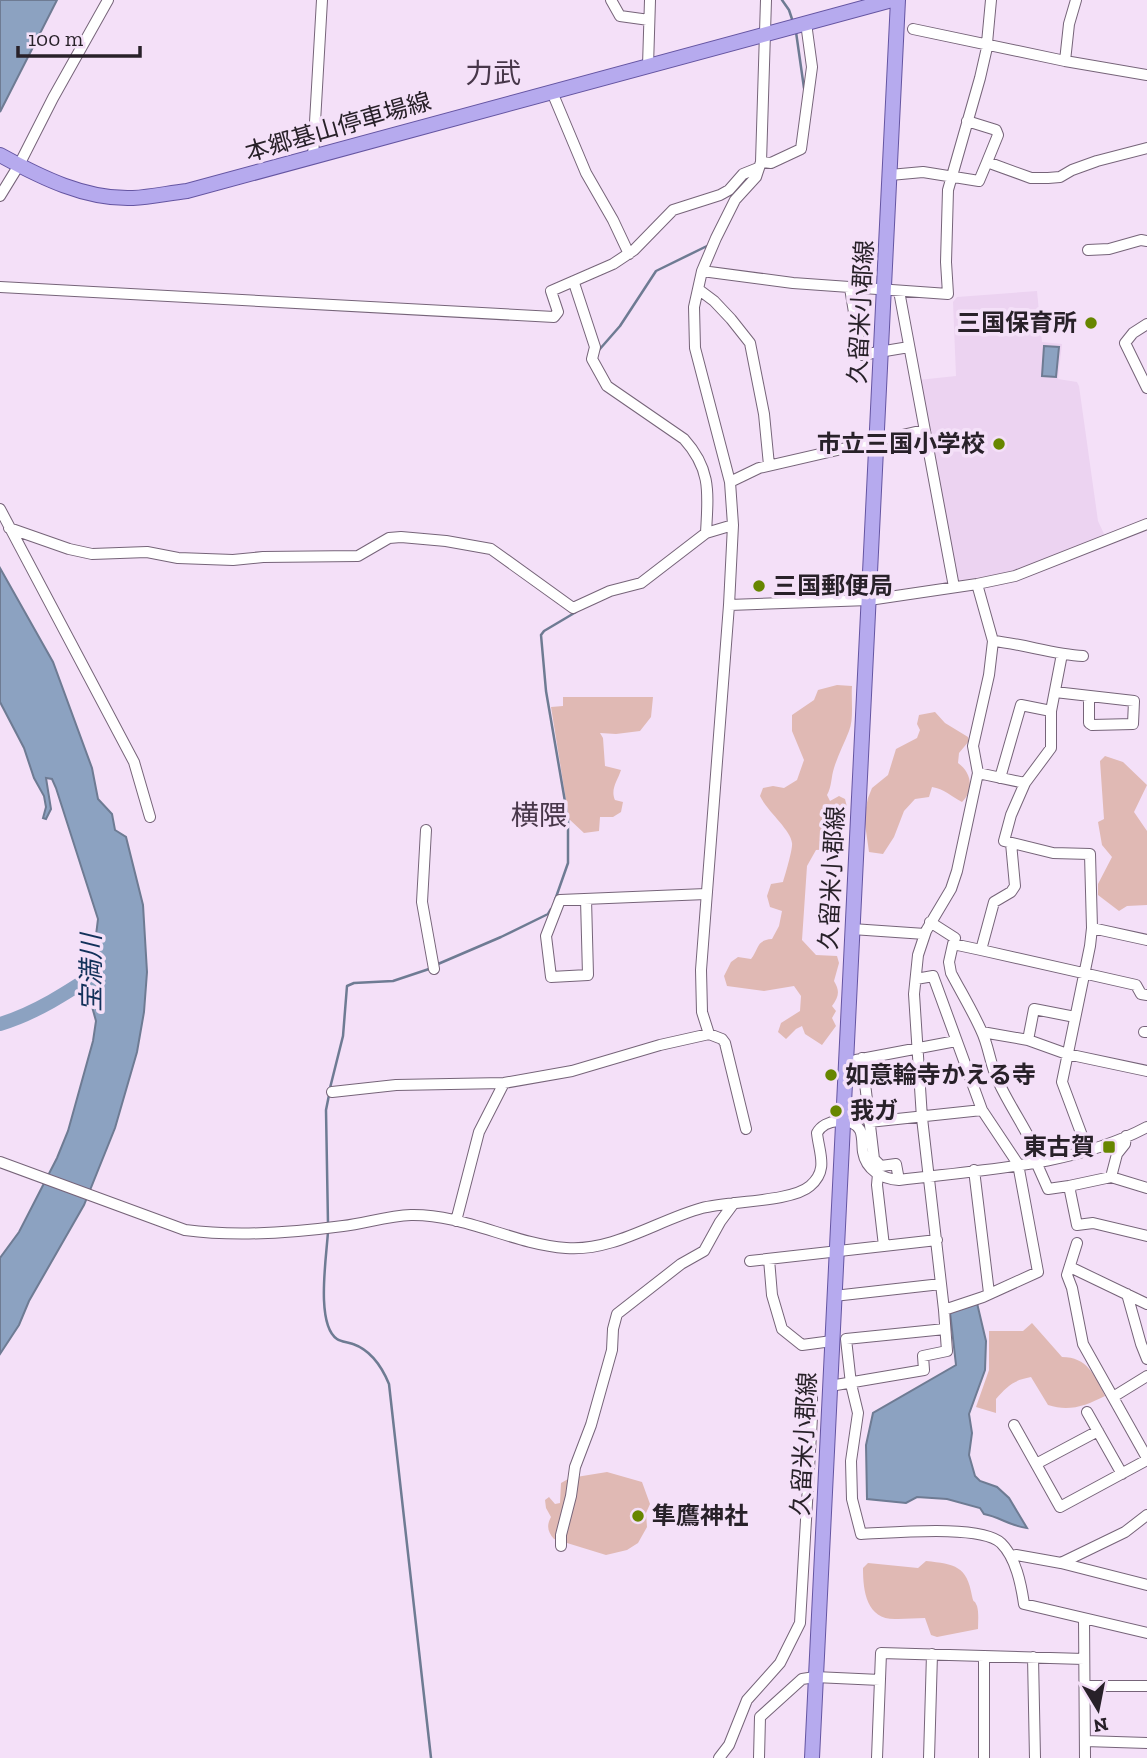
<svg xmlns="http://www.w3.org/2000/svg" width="1147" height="1758" viewBox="0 0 1147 1758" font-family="'Zilla Slab','Noto Sans JP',serif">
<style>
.built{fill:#ecd3f1}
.green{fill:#e0b9b4}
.water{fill:#8ca2c1;stroke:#6e7b93;stroke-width:2}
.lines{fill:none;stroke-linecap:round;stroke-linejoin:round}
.stream{stroke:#6e7b93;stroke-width:2.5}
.river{stroke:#8ca2c1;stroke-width:14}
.minor-casing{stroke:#766479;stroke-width:12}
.major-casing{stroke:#6555a2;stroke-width:16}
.minor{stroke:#fff;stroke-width:10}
.major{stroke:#b6aaee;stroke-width:14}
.poi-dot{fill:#678600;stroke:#f4e0f8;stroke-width:2.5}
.labels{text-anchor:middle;stroke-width:7;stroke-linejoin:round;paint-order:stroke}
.street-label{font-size:24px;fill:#282129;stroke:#f4e0f8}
.poi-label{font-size:24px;font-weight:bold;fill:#282129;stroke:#f4e0f8;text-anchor:start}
.water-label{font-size:26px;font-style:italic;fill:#12315a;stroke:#f4e0f8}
.quarter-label{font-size:28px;fill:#48374a;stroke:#f4e0f8}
</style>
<rect width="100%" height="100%" fill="#f4e0f8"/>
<!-- built -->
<path class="built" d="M1037,291L1042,342L1062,344L1058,379L1077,382L1079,386L1098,521L1105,536L1011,572L958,581L918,380L956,376L953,302L957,297Z"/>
<!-- green -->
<path class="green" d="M837,685L852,686C851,700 854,719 849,731C844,744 838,755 834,768C831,777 832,786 827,795L830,801L839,796L845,799L847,807L838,827L837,839L831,849L816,850L807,866L802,940L816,955L837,956L839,963L834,981C840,991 839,996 832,1006L836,1011L832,1018L836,1026L822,1045L805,1034L802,1026L796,1029L786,1039L778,1032L781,1023L800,1011L801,996L794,986L764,991L727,986L724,976L731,962L738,957L751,959C759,949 756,940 772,939L779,926L782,911L770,907L767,896L771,884L783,882C785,875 793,849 792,843C791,830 767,811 760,796L763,788L773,786L784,788L797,780L804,760L792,731V715L814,700L818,690Z
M563,697H653L651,717L640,731L616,734L600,733L603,738L605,766L621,770C618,780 610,789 615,800L623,802L621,812L613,817H600L599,831L584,833L569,819L551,707L563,706Z
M935,712L945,723L968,737L969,741L959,753L958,763C972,773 974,790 962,802C951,796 944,789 932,787L929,797L915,799L904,811L894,837L883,854L869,852L864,817L868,798L872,788L888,775L896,749L917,738L920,730L917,724L919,715Z
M1105,756L1123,762L1147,785L1134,812L1147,831V905L1127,906L1119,911L1098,895V884L1112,857L1102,845L1098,822L1104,819L1100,761Z
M1032,1323L1062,1357C1087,1357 1095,1375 1105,1396C1085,1406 1069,1412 1048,1405L1031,1377C1014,1380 1007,1386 996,1399V1413L976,1407L989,1370V1331H1023Z
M607,1472L642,1482L650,1504L646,1513L647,1527L638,1543L627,1550L606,1555L554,1539C548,1532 546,1526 551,1517L546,1508L545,1500L549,1497L555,1504L560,1503L561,1483L570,1478Z
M926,1561C955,1564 967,1566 972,1596C974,1605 974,1598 977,1606C979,1613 978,1622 978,1629L937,1637L931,1635L925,1618C916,1618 907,1619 898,1619C867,1621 863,1593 863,1568L868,1563L918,1568Z"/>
<!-- water -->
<path class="water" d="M0,0H57L0,112Z
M1044,346L1059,347L1056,377L1042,376Z
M0,568L53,662L92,768L98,799L112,814L115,830L126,837L143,905L147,972L144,1012L137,1052L115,1128L84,1205L29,1301L19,1325L0,1354V1258L19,1232L57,1158L68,1131L93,1041L96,1021L91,1003L86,962L95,943L98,919L56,788L52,779L46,778L51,809L46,819L43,818L46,807L44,796L34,778L24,748L0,702Z
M977,1303L986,1341L985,1370L969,1414L972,1433L969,1455L975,1476L980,1481L997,1487L1009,1498L1027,1528C1010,1526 1000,1517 984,1514L980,1508L947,1499L917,1497L906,1503L867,1499L866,1445L873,1413L956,1365L950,1312Z"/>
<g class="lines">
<!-- stream -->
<path class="stream" d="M782,0L789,10L793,22
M796,32L804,88
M599,350L620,326L656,271L707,246
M555,900L568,863V819L546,691L541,635L544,631L576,612
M438,964L501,937L548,914L551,909
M330,1088L343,1036L347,986L354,983L393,981L429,969
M328,1224L326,1110L329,1095
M328,1231C327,1254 315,1324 337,1339C341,1342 348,1342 353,1344C370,1350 382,1367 389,1384L431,1758"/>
<!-- river -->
<path class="river" d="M0,1024C37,1013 71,990 103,969"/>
<!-- minor casing -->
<g class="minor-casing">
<path id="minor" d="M611,0L620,16L649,20
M913,29L1065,61L1147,75
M987,43L991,0
M1065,61L1069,24L1076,0
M648,66L650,0
M552,92L586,173L613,220L629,254
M967,121L996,130L998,135L987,162L1031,178H1048L1060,177L1072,170L1097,161L1147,148
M313,157L322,0
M761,162L771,163L801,149L812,67L806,23
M890,175L923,172L979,181L987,162
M0,196L19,165L53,98L108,0
M1088,250L1109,249L1141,240L1147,241
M702,271L793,283L948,294L946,262L948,190L980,78L988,43
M574,283L595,347L592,359L607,386L684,439C712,470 708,494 706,533
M0,287L554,317L558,312L551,291L613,264L634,250L673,210L720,195L729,190L743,174L758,168
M850,288L861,355L909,347
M698,289L714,301L731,319L750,343L764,414L769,465
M899,291L954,587
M1147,324L1133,333L1125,343L1147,388
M730,482L759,468L924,430
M0,509L134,762L150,817
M9,528L69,549L92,554L147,552L178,558L233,560L263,557L358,556L389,538L401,537L446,541L491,549L573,608L610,591L641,583L706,533L733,525
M729,605L869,600L977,584L1015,576L1147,524
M993,641C1024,644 1052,654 1083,656
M1062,654L1051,711V748L1025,783L1011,815L1004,841L1053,853L1090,854L1092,928L1090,946L1062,1082L1087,1149
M1055,692L1134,701L1133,724L1092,725L1089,723V697
M978,773L1025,783
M1000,778L1021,705L1051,711
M426,830L422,902L434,969
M1011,843L1015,886L1011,892L994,902L981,950L1136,985L1141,994L1147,995
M586,899L588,975L551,977L546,936L560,900L706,894
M930,922L955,938L953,944L981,950
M1092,928L1147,940
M852,929L925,934
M953,944L949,962L951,973C961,992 972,1010 981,1030C989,1046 990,1065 998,1081C1011,1109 1029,1133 1041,1162
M982,1032L1028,1040L1067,1054L1147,1071
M1144,1032H1147
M709,1034L702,1012L701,970L729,605L733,525L730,482L695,348L694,307L702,271L716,238L735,200L756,177L761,162L766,0
M1028,1040L1034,1009L1075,1017
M862,1058L874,1159L881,1166L896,1164L899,1180
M856,1060L956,1041
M332,1092L396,1085L504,1083L572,1071L660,1045L709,1034L722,1039L725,1043L746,1129
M869,1122L982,1110
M1126,1136L1125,1144L1117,1154L1111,1177L1147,1188
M0,1162L185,1230C237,1237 291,1233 343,1226C366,1223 388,1216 411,1215C464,1214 513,1244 566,1248C613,1252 658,1220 702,1208C728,1201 792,1202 810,1186C829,1170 819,1153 817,1133C824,1119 851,1116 860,1130C863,1136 862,1146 863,1152C866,1170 882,1179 899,1180C980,1170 1074,1166 1147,1127
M1036,1162L1048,1189L1069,1186L1077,1225L1093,1223L1147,1236
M974,1170L989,1293
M878,1174L877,1185L884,1246
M1069,1186L1111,1177
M456,1221L479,1132L504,1083
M1077,1243L1067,1275L1072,1288L1083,1344L1147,1458
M769,1259L772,1295L782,1329L802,1345L832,1341
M750,1261L937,1240
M1070,1267L1147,1304
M1127,1294L1141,1344L1147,1359
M834,1296L941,1284
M944,1310L922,1118L914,994L918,955L926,931L951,889L957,871L978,773L973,746L989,675L993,641L977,584
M945,1329L846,1339L851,1384L858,1413L851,1461L852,1499L861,1534C890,1533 981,1524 1001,1543C1016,1558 1021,1584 1024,1604L1147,1633
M830,1386L924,1370L923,1356L947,1351L944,1310L983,1297L1038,1272L1018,1164L982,1110L933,976L916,979
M1113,1397L1147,1376
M1087,1412L1122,1474
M1014,1425L1060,1507L1147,1460
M1036,1464L1098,1431
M561,1546V1535L571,1496L575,1467L591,1425L612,1350L613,1329L617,1314L681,1264L704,1251L720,1222L734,1203
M1011,1557L1016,1555L1061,1563L1125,1532L1147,1515
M1061,1563L1147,1585
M1084,1619L1085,1758
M984,1656V1758
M1033,1657L1035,1758
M1085,1686H1147
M1085,1741L1147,1743
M719,1758L729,1745L747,1700L780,1663L800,1623L812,1417V1390L809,1381
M759,1758L760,1717L802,1679L815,1677L880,1680
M877,1758L881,1653L1084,1659
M929,1758L932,1654"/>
</g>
<!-- major casing -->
<g class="major-casing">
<path id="major" d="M0,155C40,177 86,200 133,198C151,197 169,193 187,191L892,0
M812,1758L898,0"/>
</g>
<!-- minor -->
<use href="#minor" class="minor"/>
<!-- major -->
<use href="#major" class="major"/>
</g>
<!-- markers -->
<g class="poi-dot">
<circle cx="1091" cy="323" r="7"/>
<circle cx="999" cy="444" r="7"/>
<circle cx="759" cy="586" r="7"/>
<circle cx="831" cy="1075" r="7"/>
<circle cx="836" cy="1111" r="7"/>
<rect x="1102" y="1140" width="14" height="14" rx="3.5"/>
<circle cx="638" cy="1516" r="7"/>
</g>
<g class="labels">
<!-- street labels -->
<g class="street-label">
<text transform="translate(338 127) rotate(-16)" y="8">本郷基山停車場線</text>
<text transform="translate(861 312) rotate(-87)" y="8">久留米小郡線</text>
<text transform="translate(832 878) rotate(-87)" y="8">久留米小郡線</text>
<text transform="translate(804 1444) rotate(-87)" y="8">久留米小郡線</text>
</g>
<!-- poi labels -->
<g class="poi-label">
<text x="1077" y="331" text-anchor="end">三国保育所</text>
<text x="985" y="452" text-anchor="end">市立三国小学校</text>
<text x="773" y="594">三国郵便局</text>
<text x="845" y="1083">如意輪寺かえる寺</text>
<text x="850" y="1119">我ガ</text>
<text x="1095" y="1155" text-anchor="end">東古賀</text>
<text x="652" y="1524">隼鷹神社</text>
</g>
<!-- water labels -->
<g class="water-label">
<text transform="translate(91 973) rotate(-90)" y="9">宝満川</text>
</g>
<!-- quarter labels -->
<g class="quarter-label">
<text x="493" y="83">力武</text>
<text x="539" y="825">横隈</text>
</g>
</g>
<!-- north arrow -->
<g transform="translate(1098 1709) rotate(170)" stroke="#f4e0f8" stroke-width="5" paint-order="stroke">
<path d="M0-5L12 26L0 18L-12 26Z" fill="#282129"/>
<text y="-10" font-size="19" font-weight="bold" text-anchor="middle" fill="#282129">N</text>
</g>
<!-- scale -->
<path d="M18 46v10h122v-10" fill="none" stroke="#282129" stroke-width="3.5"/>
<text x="28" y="46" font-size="21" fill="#282129" stroke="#f4e0f8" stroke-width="5" paint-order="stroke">100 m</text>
</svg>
